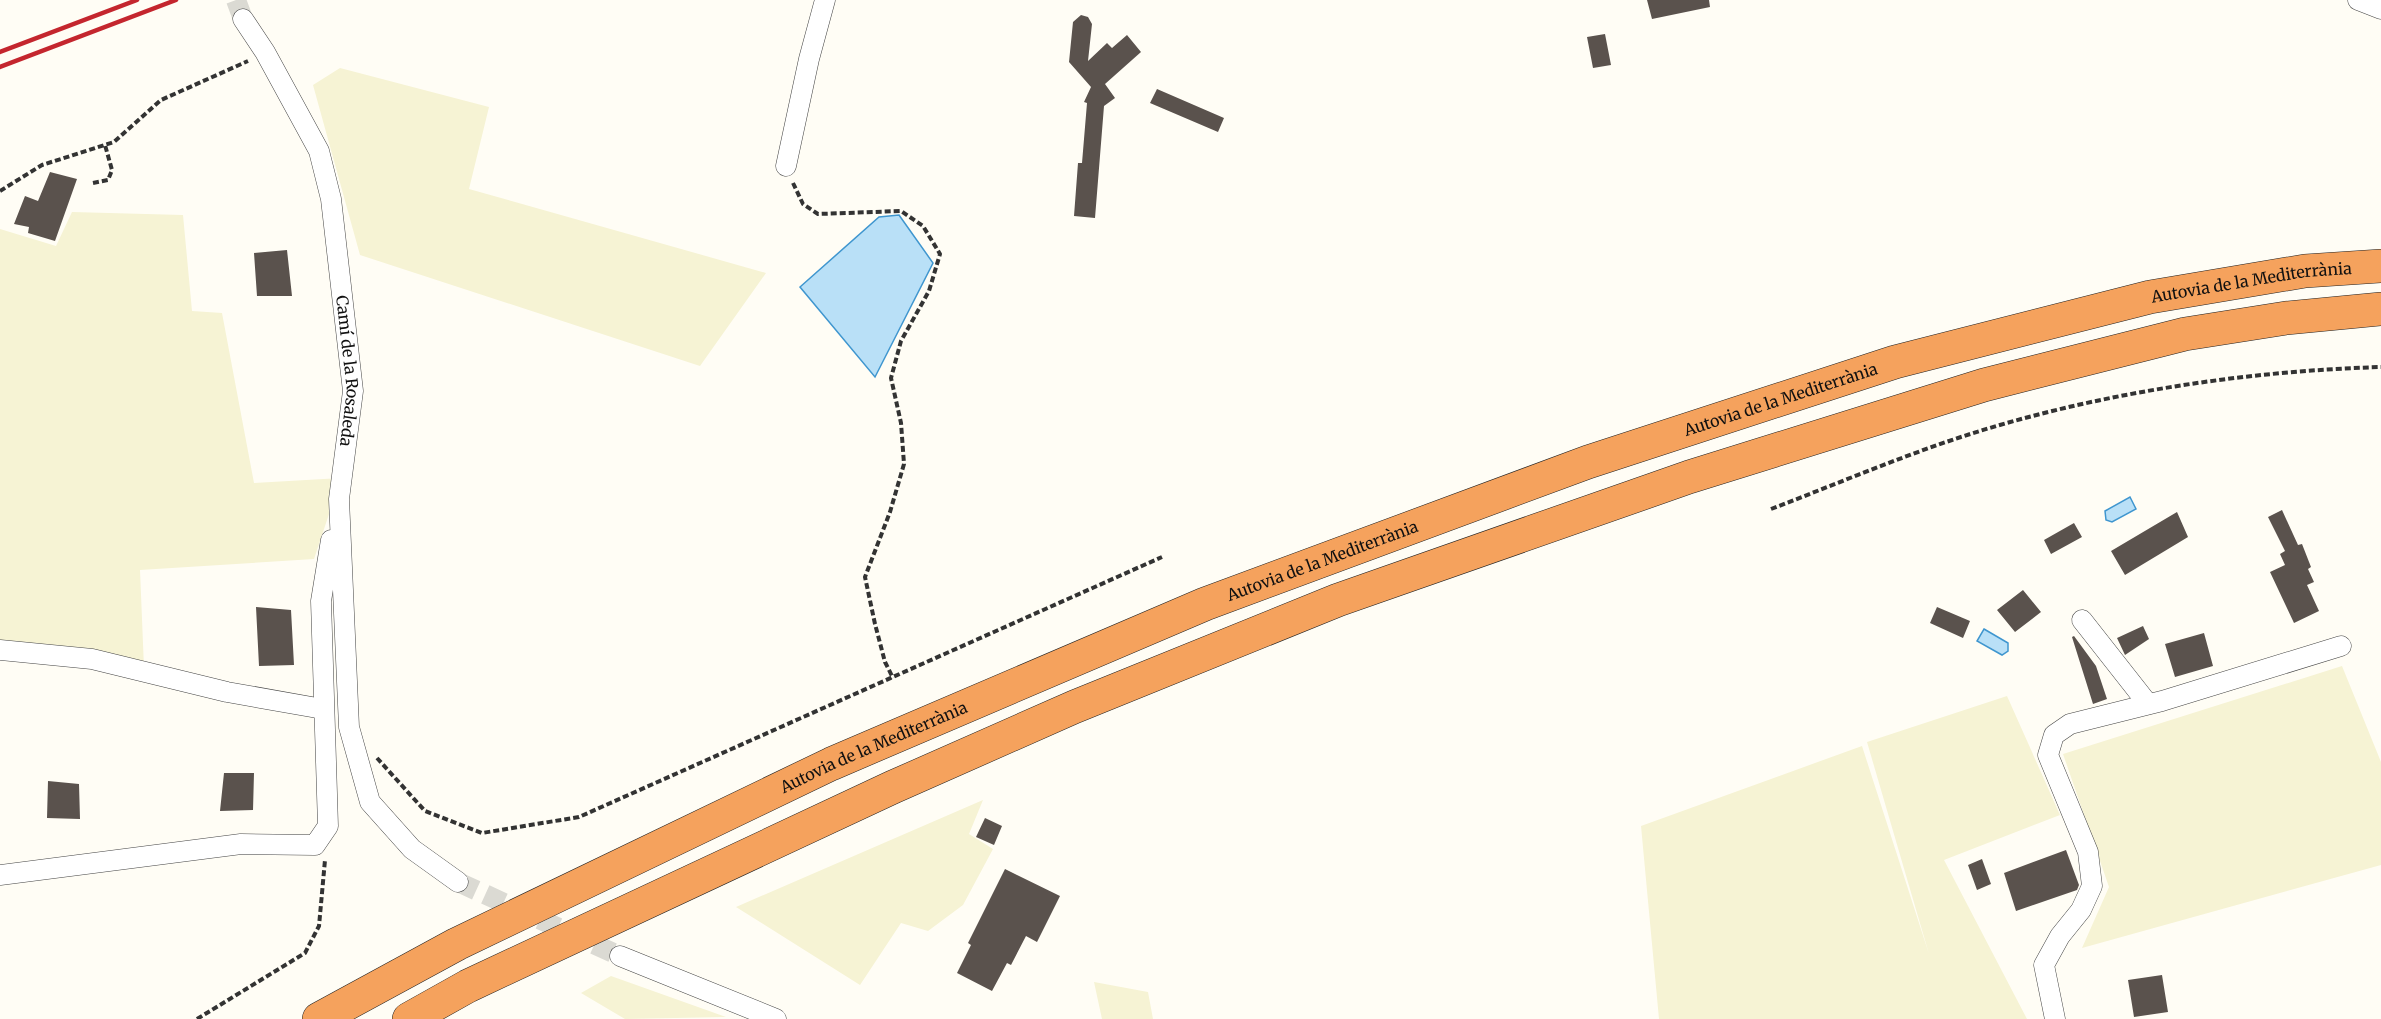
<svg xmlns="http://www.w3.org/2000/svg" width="2381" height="1019" viewBox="0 0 2381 1019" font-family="Merriweather,serif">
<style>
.farmland{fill:#f6f3d4}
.water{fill:#b9e0f7;stroke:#3f96cf;stroke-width:1.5}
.building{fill:#5a524d}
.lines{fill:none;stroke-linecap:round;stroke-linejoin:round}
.street-tunnel{stroke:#dbdad3;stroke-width:20;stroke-dasharray:20 10;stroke-linecap:butt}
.street-casing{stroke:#444;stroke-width:21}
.highway-casing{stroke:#222;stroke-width:34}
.path{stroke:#333;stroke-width:4;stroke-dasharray:6 3;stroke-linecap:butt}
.street{stroke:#fff;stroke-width:20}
.highway{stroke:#f5a25d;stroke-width:33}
.rail{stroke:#c4262e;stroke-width:4.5}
.labels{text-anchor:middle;stroke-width:6;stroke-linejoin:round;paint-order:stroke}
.street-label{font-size:16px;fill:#111;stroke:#fff}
</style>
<rect width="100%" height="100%" fill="#fffdf5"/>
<!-- farmland -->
<path class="farmland" d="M340,68L489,107L469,189L766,273L700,366L360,255L313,85Z
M72,212L183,215L192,311L222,313L254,483L341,478L314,559L140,570L144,668L0,643V229L56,246Z
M2342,666L2381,762V865L2082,948L2109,887L2063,754Z
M2007,696L2060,815L1944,860L2027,1019H1659L1641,826L1862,746L1929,954L1867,742Z
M983,800L969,834L993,849L963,905L928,931L901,923L860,985L736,907Z
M611,976L726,1017L625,1019L581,993Z
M1094,982L1148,992L1153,1019H1102Z"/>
<!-- water -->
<path class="water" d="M899,215L933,263L875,377L800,287L879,217Z
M2130,497L2136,509L2112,522L2106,520L2105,511Z
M1984,629L2008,643V651L2002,655L1977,641Z"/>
<!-- building -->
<path class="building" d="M1647,0H1709L1710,7L1652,19Z
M1081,15L1088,17L1092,24L1088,61L1107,43L1112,48L1127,35L1141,52L1105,84L1115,98L1104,106L1095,218L1074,216L1078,163H1082L1087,103L1084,102L1091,87L1069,62L1073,22Z
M1605,34L1611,65L1593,68L1587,37Z
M1157,89L1224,118L1218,132L1150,103Z
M50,172L77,179L55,241L28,233L29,227L14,224L25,196L38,201Z
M287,250L292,296H257L254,253Z
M2282,510L2298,545L2302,544L2311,567L2308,569L2314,582L2307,585L2319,611L2294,623L2270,572L2285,565L2280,554L2285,551L2268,517Z
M2177,512L2188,537L2125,575L2111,551Z
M2074,523L2082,537L2051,554L2044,540Z
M2023,590L2041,612L2015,632L1997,610Z
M256,607L291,610L294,665L259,666Z
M1937,607L1970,621L1963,638L1930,623Z
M2143,626L2149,639L2125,655L2117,638Z
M2204,633L2213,666L2175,677L2165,644Z
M2074,636L2096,666L2107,699L2093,704L2072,637Z
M224,773H254L253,810L220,811Z
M48,781L79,784L80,819L47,818Z
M985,818L1002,826L994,845L976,837Z
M2066,850L2079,885L2077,890L2016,911L2004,873Z
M1982,859L1991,884L1977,890L1968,865Z
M1005,869L1060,896L1037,942L1026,936L1011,965L1007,963L992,991L957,973L971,945L968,943Z
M2162,975L2168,1012L2134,1017L2128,980Z"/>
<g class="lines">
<!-- street-tunnel -->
<path class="street-tunnel" d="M236,0L243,19
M458,882L620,956"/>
<!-- street casing -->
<g class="street-casing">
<g id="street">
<path d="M2358,0L2381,9"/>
<path id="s1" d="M243,19L265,52L319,151L331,199L353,391L339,499L349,727L370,802L412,849L458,882"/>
<path d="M786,166L809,59L825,0"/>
<path d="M2082,620L2148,704"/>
<path d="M0,650L92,659L227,692L323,709"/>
<path d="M0,875L241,844L315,845L328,826L321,601L331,540"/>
<path d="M620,956L776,1019"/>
<path d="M2055,1019L2044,965L2060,936L2081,910L2092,886L2088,852L2048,755L2054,735L2070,724L2162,701L2341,646"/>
</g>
</g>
<!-- highway casing -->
<g class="highway-casing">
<g id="highway">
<path id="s2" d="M319,1019L457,944L831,764L1205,604L1588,462L1895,362L2150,297L2305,271L2381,266"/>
<path d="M409,1019L468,986L893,787L1074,707L1338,600L1689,477L1984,385L2185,334L2286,318L2381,309"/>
</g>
</g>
<!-- path -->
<path class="path" d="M93,183L108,180L112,170L105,145
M793,183L803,204L818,214L901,211L923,226L940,254L929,291L901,341L891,378L901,423L904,464L890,512L865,577L875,624L885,662L893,678
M0,191L42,165L114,142L161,100L248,61
M1771,509C1834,485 1897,458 1961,437C2092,394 2244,371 2381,367
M377,758L425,811L482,833L579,817L1162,557
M197,1019L305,953L319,926L325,860"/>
<!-- street -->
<use href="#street" class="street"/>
<!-- highway -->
<use href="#highway" class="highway"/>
<!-- rail -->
<path class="rail" d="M0,52L137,0
M0,67L176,0"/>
</g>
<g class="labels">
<!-- street labels -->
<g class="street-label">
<text dy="6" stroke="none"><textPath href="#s2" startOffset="2076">Autovia de la Mediterrània</textPath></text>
<text dy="6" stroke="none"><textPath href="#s1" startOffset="375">Camí de la Rosaleda</textPath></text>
<text dy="6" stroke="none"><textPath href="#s2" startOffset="1590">Autovia de la Mediterrània</textPath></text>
<text dy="6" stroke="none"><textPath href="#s2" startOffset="1104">Autovia de la Mediterrània</textPath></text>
<text dy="6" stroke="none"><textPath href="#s2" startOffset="618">Autovia de la Mediterrània</textPath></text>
</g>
</g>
</svg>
